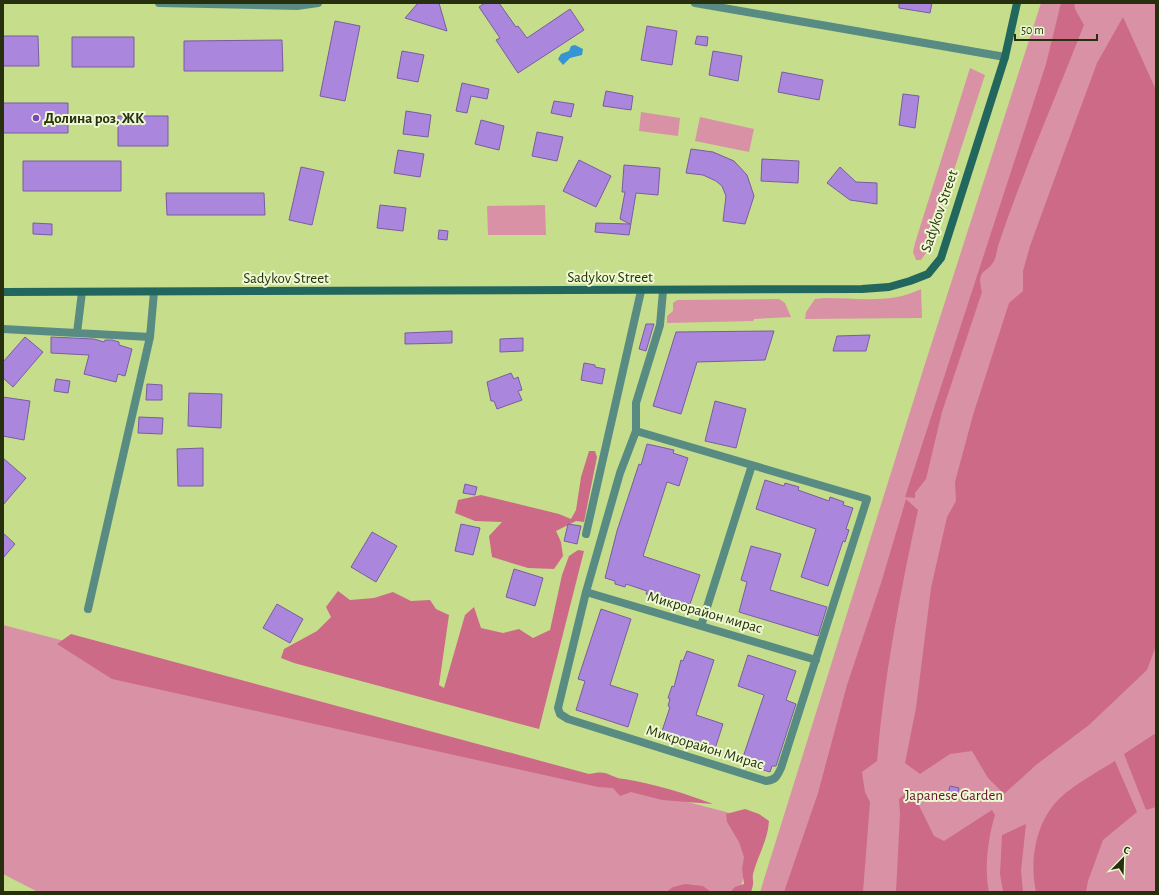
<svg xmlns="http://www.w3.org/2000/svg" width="1159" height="895" viewBox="0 0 1159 895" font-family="'Alegreya Sans',sans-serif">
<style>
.green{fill:#d992a5}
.forest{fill:#cd6a88}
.water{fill:#3594d3}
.building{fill:#aa87dd;stroke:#795ca1}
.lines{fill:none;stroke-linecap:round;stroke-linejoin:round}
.street{stroke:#588c83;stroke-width:8}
.secondary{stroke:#22675d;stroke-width:8}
.poi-dot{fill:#7d45bc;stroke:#ecf9d1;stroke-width:1.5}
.labels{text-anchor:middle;stroke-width:4;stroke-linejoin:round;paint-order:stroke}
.poi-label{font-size:15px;font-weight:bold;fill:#27300e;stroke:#ecf9d1;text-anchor:start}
.street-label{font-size:15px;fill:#27300e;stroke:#ecf9d1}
.park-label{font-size:15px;fill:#6d1338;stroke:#ecf9d1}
</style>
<rect width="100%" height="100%" fill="#c6dd8c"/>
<!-- green -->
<path class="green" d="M1041,3H1156V892H760L924,367Z
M970,68L985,75L928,250L921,260H916L913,252L915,243Z
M641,112L680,118L678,136L639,131Z
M700,117L754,129L749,152L695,141Z
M545,205L546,235H488L487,206Z
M921,289L922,318L805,319L806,312L815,299L825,298C856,298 892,304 921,289Z
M779,299L785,303L791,317L754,319L753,321L667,323V316L673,311V303L677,300Z
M3,625L761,821L739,892H38L3,874Z"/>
<!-- forest -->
<path class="forest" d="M1061,3H1074L1075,9L1084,25C1055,99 1023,171 998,246C997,251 996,257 994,261C986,275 976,268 982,292L942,412L926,479L915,493V498L905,497L1046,64Z
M1123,17L1156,90V646L1147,670L1089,725L1036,765L1004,794L988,778L972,751L950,754L920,774L905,763L916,708L931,588L947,517L956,501L955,482L973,415L1009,303L1023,291V271L1030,246L1066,147L1097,63Z
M589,451H595L597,457L584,522L576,521L556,531L561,542L563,556L554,569L528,568L492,557L489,536L502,522L475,521L455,513L458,500L481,495L559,514L571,519L576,510L581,477Z
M906,499L918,510C900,593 884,677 877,761L862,772L865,792L870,802L863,892H784L818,793L847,685L882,580Z
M578,550L584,551L539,729L294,663L281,658L284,649L317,631L331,617L326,607L338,591L350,600L374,598L393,592L411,601L430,600L436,609L449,615L439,685L444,688L465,615L474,607L481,628L503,633L519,629L533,638L550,630L562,575L569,556Z
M71,634L589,774C609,769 608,777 624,779C655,784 684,793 713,804L662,800L631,792L620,796L613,788L598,787L112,679L57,644Z
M1156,733V807L1146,810L1124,754Z
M1115,761L1137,812L1103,840L1088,881L1086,892H1036C1029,860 1036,820 1061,797C1077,783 1097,772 1115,761Z
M911,789L934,836L944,841L992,810L995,815C988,838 984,868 989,892H896L900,814L899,799Z
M745,809L759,814L769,821C768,840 758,855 753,874C752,881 755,881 751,892H730L735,887L744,884L742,869L744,857L739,842L727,822L726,814Z
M1026,824L1021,871L1023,892H1003L1000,874L1002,835Z
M685,884L703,886L711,892H666L673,887Z"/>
<!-- water -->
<path class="water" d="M575,45L583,49L582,55L570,58L563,65L558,59L561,54L569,51L571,46Z"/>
<!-- building -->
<path class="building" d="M418,3H439L447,31L405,18Z
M485,3H499L516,27L518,26L527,38L570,9L584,30L518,73L496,40L500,38L479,7Z
M899,3H932L930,13L899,8Z
M335,21L360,26L345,101L320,96Z
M647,26L677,31L672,65L641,60Z
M3,36H38L39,66H3Z
M697,36L708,37L707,46L695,44Z
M72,37H134V67H72Z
M282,40L283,71H184V41Z
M402,51L424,55L418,82L397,78Z
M713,51L742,56L738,81L709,75Z
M782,72L823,80L819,100L778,92Z
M462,83L489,89L487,99L471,96L467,113L456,111Z
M606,91L633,96L631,110L603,106Z
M903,94L919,96L915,128L899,125Z
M554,101L574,104L571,117L551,113Z
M3,103H68V133H3Z
M406,111L431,115L428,137L403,134Z
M118,116H168V146H118Z
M481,120L504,126L499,150L475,144Z
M537,132L563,137L557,161L532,156Z
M691,149L713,152L734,161L747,175L754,196L745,224L723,221L726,196L722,186L716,181L703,175L686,173Z
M398,150L424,154L420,177L394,173Z
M762,159L799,161L798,183L761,181Z
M579,160L611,176L596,207L563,191Z
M23,161H121V191H23Z
M624,165L660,168L658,195L636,193L629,235L595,232L596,223L630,224L620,219L625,192H622Z
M301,167L324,172L312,225L289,220Z
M840,167L856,182L877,183V204L850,200L827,183Z
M166,193H264L265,215H167Z
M380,205L406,208L403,231L377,228Z
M33,223L52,224V235L33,234Z
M439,230L448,231L447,240L438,239Z
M646,324H654L646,351L639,349Z
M452,331V343L405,344V333Z
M774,331L765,360L697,362L681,414L653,406L676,332Z
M870,335L866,351H833L837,336Z
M25,337L43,352L13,387L3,378V362Z
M51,337L94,339L104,342L105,340H112L119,342V345L132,349L125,376L118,374L116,382L84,374L89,355L51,353Z
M523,338V351L500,352V339Z
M584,363L595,365V367L605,369L602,384L581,380Z
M511,373L514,379L518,377L522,390L518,391L522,400L497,409L494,401H491L487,382Z
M56,379L70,381L68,393L54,391Z
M147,384L162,385V400H146Z
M189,393L222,394L221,428L188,426Z
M3,397L30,401L24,440L3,436Z
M715,401L746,409L736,448L705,441Z
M139,417L163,418L162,434L138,433Z
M647,444L674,450L673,453L688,458L679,486L667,482L643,556L700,575L690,604L686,603L685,606L675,602L676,600L659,595L658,597L646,594L647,591L626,584L625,587L615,584V581L605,578L617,531L639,464L641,465Z
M203,448V486H178L177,449Z
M3,458L26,478L3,505Z
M765,480L784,486L785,483L799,487L798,490L829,501L830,497L844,502L843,505L853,508L846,529L849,530L845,542L843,541L828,586L801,577L816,529L756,509Z
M465,484L477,487L475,495L463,493Z
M461,524L480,528L473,555L455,551Z
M568,524L581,526L577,544L564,541Z
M372,532L397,546L376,582L351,567Z
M3,533L15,544L3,558Z
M751,546L781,554L770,590L827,607L818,636L739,612L747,582L741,580Z
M514,569L543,578L535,606L506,597Z
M277,604L303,619L290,643L263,628Z
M601,609L631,619L610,685L638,694L628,727L576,710L585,681L578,679Z
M687,651L714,660L696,715L723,724L713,755L660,737L670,707L668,706L670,699L668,698L672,686L674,687L681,660L683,661Z
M748,655L796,671L786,700L796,704L776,766H772L770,772L741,763L764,695L738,686Z
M950,786L959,788L956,800L947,798Z"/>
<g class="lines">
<!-- street -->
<path class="street" d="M159,3L297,6L318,3
M695,3L1005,57
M3,329L150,337L154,292
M77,333L82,292
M636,431L867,499L781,768C777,777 775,780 766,781L568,719L560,714L558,708L586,592L620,473L636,431V403L660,325L663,291
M586,534L641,291
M586,592L816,660
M88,609L150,337
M701,626L752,465"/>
<!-- secondary -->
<path class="secondary" d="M3,292L862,289L889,287L910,281L928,274L941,258L1005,57L1017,3"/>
</g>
<!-- markers -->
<circle class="poi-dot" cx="36" cy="118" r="4"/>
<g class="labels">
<!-- poi labels -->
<g class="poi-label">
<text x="44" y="123">Долина роз, ЖК</text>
</g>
<!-- street labels -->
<g class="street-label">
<text transform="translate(939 211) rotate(-71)" y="5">Sadykov Street</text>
<text x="610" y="282">Sadykov Street</text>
<text x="286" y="283">Sadykov Street</text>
<text transform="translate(705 612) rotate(16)" y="5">Микрорайон мирас</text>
<text transform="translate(705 747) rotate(17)" y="5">Микрорайон Мирас</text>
</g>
<!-- park labels -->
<g class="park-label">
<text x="954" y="800">Japanese Garden</text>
</g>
</g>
<!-- border -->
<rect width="1159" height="895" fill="none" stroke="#27300e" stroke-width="8"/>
<!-- north arrow -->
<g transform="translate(1123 859) rotate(23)" stroke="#ecf9d1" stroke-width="3" paint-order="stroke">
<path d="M0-3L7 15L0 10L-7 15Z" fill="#27300e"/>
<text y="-6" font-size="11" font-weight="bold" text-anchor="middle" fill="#27300e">С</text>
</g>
<!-- scale -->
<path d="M1015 34v6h82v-6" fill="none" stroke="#27300e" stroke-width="2"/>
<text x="1021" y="34" font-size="12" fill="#27300e" stroke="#ecf9d1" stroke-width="3" paint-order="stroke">50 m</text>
</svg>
